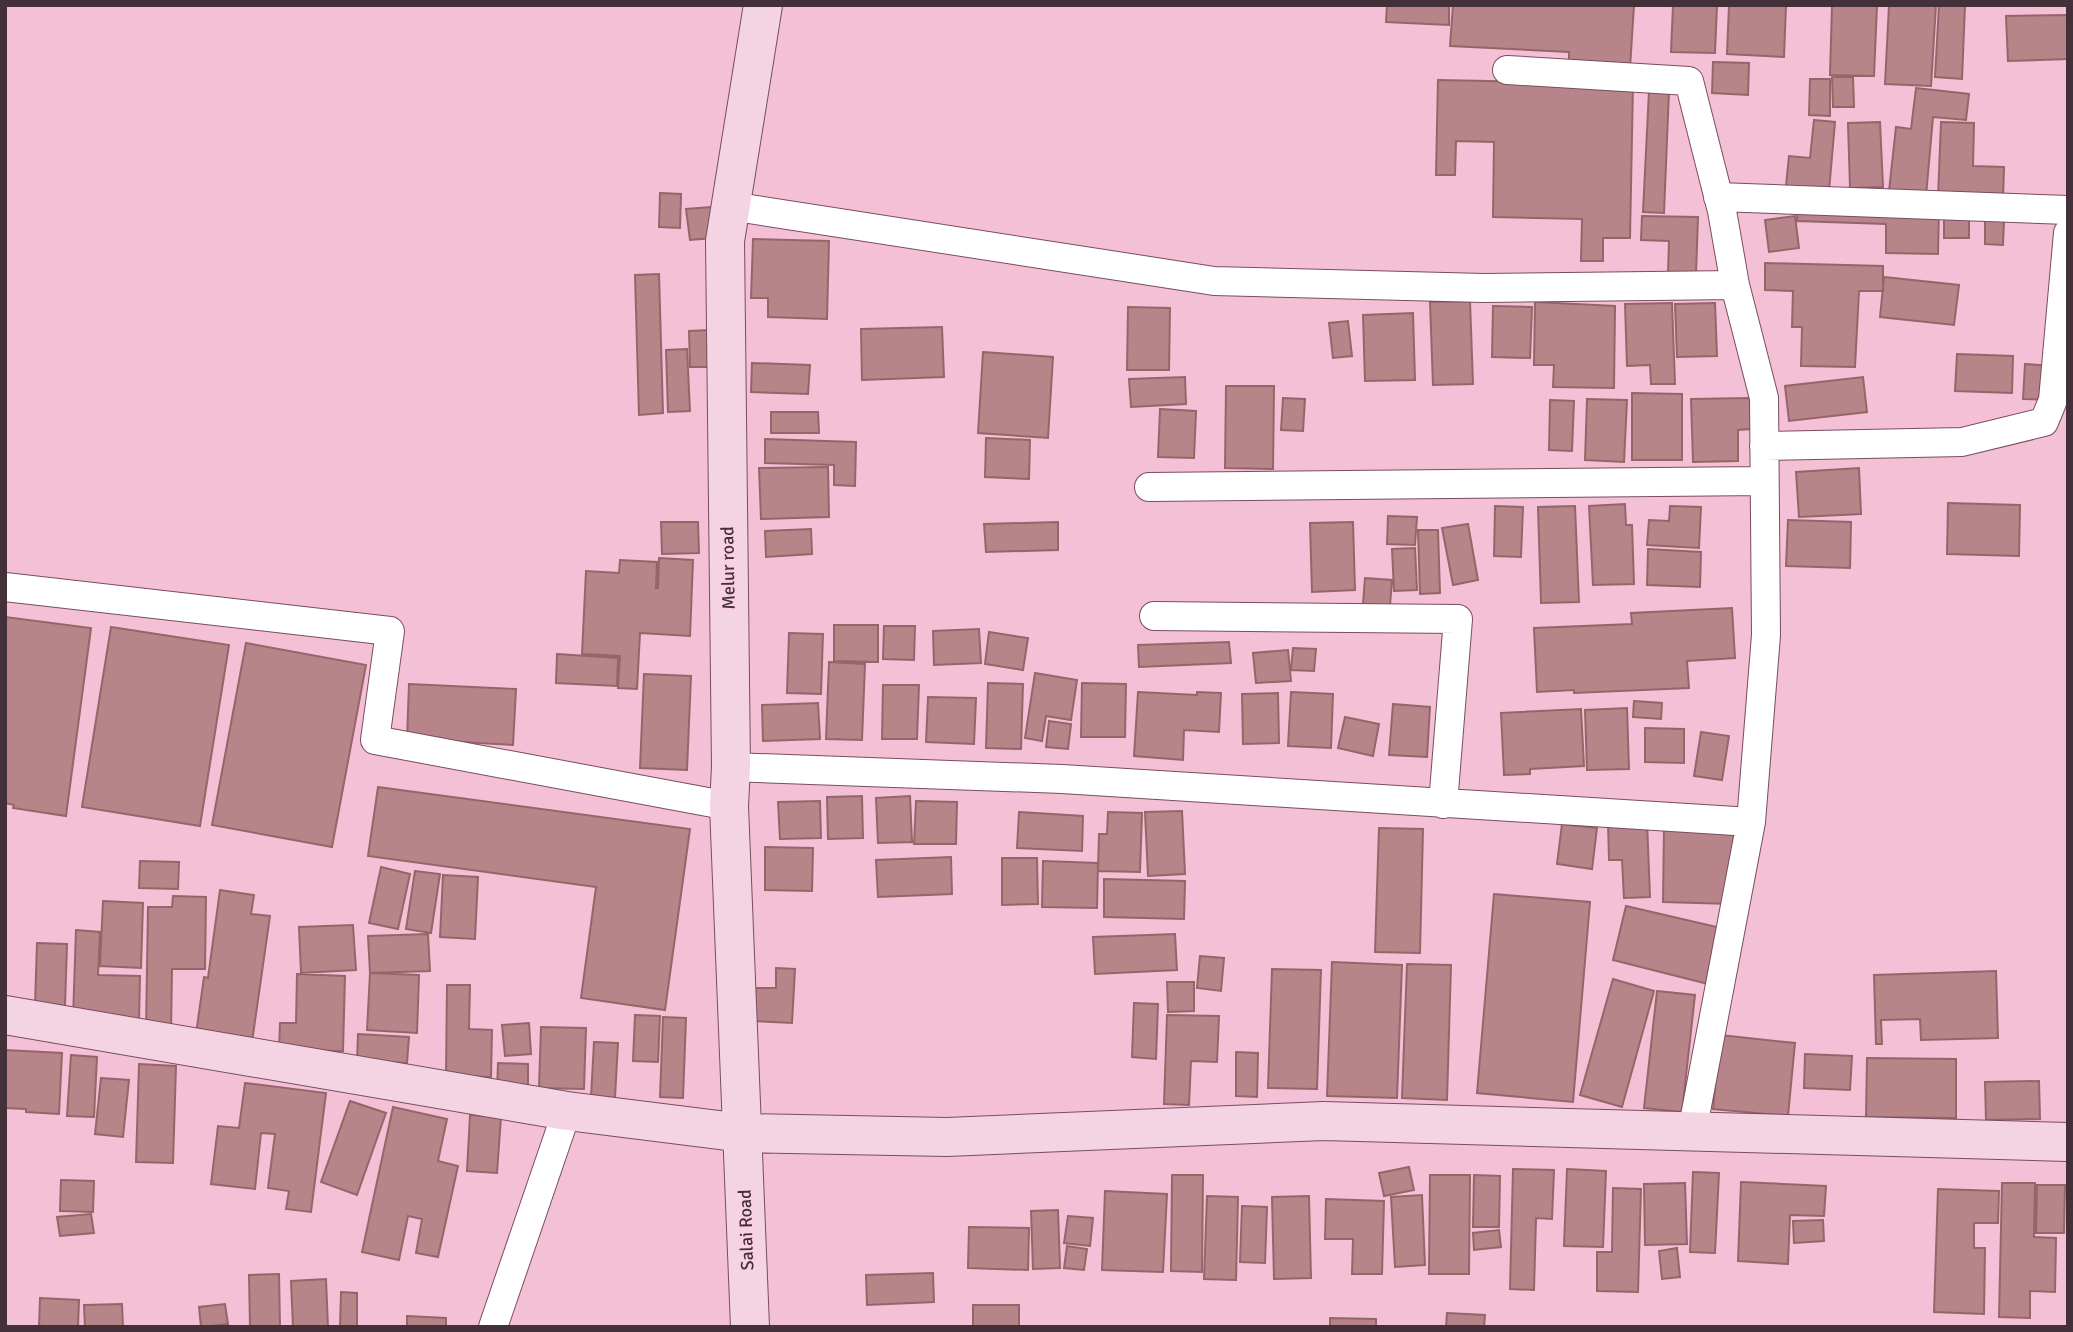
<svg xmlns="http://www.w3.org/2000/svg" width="2073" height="1332" viewBox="0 0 2073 1332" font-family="Signika,sans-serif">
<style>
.building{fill:#b78489;stroke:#95656a;stroke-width:2}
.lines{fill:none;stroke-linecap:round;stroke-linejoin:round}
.street-casing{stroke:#784d60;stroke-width:30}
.secondary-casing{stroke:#784d60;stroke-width:40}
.street{stroke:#fff;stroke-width:28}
.secondary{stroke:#f4d4e3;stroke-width:38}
.labels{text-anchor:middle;stroke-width:6;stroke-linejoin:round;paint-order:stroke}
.street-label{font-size:18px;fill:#443038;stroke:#fad1e1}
</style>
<rect width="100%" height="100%" fill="#f3c0d5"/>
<!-- building -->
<path class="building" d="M1387,5H1449V25L1386,22Z
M1453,5H1634L1630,68L1569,64V52L1450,46Z
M1673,5H1717L1715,53L1671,52Z
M1729,5H1786L1784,57L1727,54Z
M1832,5H1877L1874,76L1830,75Z
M1889,5H1936L1931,86L1885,84Z
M1939,5H1965L1962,79L1935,77Z
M2068,15V59L2008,61L2006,16Z
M1713,62L1749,63L1748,95L1712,93Z
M1832,77H1853L1854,107H1833Z
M1810,79H1830V116L1809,115Z
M1438,80L1633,84L1630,238H1603V261H1581L1582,219L1493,217L1494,142L1456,141L1455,175H1436Z
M1916,88L1969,94L1966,120L1933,117L1926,196L1889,191L1896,127L1911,129Z
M1649,91H1669L1664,213L1643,212Z
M1814,120L1835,122L1829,191L1786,186L1789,156L1810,158Z
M1880,122L1883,187L1850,188L1848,123Z
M1941,122L1974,123L1973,166L2004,167L2003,200L1938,198Z
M660,193L681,194L680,228L659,227Z
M1798,202L1939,206L1938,254L1886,253V224L1797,221Z
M711,207L714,238L690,240L686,209Z
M1944,208H1969V238H1944Z
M1642,216L1698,217L1696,274L1668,273L1669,241L1641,240Z
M1795,216L1799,248L1769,252L1765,220Z
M1985,221H2004L2003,245L1985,244Z
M753,239L829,241L827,319L768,317V298H751Z
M1765,263L1883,266V291H1859L1855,367L1801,366L1802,327H1792L1793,291L1765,290Z
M659,274L663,413L639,415L635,275Z
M1884,277L1959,285L1954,325L1880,317Z
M1470,301L1473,384L1433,385L1430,302Z
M1535,302L1615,306L1614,388L1553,387L1554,365H1534Z
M1672,303L1675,384H1651L1650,365L1627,366L1625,304Z
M1715,303L1717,356L1677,357L1675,304Z
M1493,306L1532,307L1530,358L1492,357Z
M1128,307L1170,308L1169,370H1127Z
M1413,313L1415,380L1365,381L1363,315Z
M1348,321L1352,356L1333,358L1329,323Z
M942,327L944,377L862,380L861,329Z
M710,330L711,367H690L689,331Z
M687,349L690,411L668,412L666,350Z
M983,352L1053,357L1048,438L978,433Z
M1957,354L2013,356L2012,393L1955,391Z
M752,363L810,365L808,394L751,392Z
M2025,364L2055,366L2053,400L2023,399Z
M1185,377L1186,404L1131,407L1129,379Z
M1863,377L1867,412L1789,421L1785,386Z
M1226,386H1274L1273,469L1225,468Z
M1632,393L1682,394V460H1632Z
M1283,398L1305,399L1303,431L1281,430Z
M1750,398L1751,429L1738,430V461L1693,462L1691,399Z
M1587,399L1627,400L1624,462L1585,460Z
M1550,400L1574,401L1572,451L1549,450Z
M1160,409L1196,411L1194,458L1158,457Z
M771,412H818L819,433H771Z
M986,438L1030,440L1029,479L985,477Z
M765,439L856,442L855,486L834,485V465L765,463Z
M828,467L829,517L761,519L759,468Z
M1859,468L1861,514L1799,517L1796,472Z
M1948,503L2020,505L2019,556L1947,554Z
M1625,504L1626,525H1632L1634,584L1593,585L1589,506Z
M1495,506L1523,507L1521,557L1494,556Z
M1575,506L1579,602L1541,603L1538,507Z
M1670,506L1701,507L1699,548L1647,545L1649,520L1669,521Z
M1388,516L1417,517L1415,545L1387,544Z
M1788,520L1851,522L1850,568L1786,566Z
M661,522H698L699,553L662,554Z
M1058,522V550L986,552L984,524Z
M1353,522L1355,590L1312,592L1310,523Z
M1468,524L1478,580L1453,585L1442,528Z
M811,529L812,554L766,557L765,531Z
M1418,530H1438L1440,593L1420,594Z
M1415,548L1417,590L1394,591L1392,549Z
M1648,549L1701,552L1700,587L1647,585Z
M659,558L693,560L690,636L640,633L637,689L618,688L620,656L582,654L586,571L619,573L620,560L657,562L656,588H658Z
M1365,578L1392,580L1390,606L1363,604Z
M1732,608L1735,658L1687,661L1689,688L1574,693V690L1537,692L1534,628L1632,624L1631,613Z
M5,617L91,628L66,816L13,808L14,805L5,803Z
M834,625H878V662L834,661Z
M884,626H915L914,660L883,659Z
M111,627L229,645L200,826L82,807Z
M979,629L981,663L934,665L933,631Z
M989,632L1028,638L1023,670L985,664Z
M789,633L823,634L821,694L787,693Z
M1229,642L1231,663L1139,667L1138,645Z
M246,643L366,665L332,847L212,825Z
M1293,648L1316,649L1314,671L1291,670Z
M1288,650L1291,681L1256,683L1253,653Z
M557,654L618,658L617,686L556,683Z
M829,662L865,664L862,740L826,739Z
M1035,673L1077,680L1071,720L1046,716L1042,741L1025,738Z
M644,674L691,676L687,770L640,768Z
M988,683L1023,684L1021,749L986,748Z
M1082,683L1126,684L1125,737H1081Z
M409,684L516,689L513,745L407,739Z
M883,685H919L917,739H882Z
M1138,692L1197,695V692L1221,693L1219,732L1184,730L1183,760L1134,756Z
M1291,692L1333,694L1331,748L1288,746Z
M1278,693L1279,743L1243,744L1242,694Z
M928,697L976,698L974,744L926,742Z
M1634,701L1662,703L1661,719L1633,717Z
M818,703L820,739L763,741L762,705Z
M1393,704L1430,707L1427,757L1389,755Z
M1627,708L1629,769L1587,770L1585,710Z
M1581,709L1584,766L1530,769V774L1504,775L1501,713Z
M1345,717L1379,724L1373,756L1338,748Z
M1049,721L1071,724L1068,749L1046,747Z
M1645,728L1684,729V763L1645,762Z
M1701,732L1729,736L1722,780L1694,776Z
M378,787L690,829L665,1010L581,998L596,887L368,856Z
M862,796L863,838L828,839L827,797Z
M910,796L912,842L878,843L876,798Z
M820,801L821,838L780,839L778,802Z
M916,801L957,802L956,844H914Z
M1182,811L1185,874L1148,876L1145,812Z
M1019,812L1083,816L1082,851L1017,848Z
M1108,812L1142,813L1140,872L1098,871L1099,834H1107Z
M1647,821L1650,897L1624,898L1622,860H1609L1608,822Z
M1562,824L1597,828L1592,869L1557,864Z
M1664,827L1734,829L1732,904L1663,902Z
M1379,828L1423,829L1420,953L1375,952Z
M765,847L813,848L812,891L765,890Z
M951,857L952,894L878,897L876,860Z
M1002,858H1037L1038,904L1002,905Z
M140,861L179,862L178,889L139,888Z
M1043,861L1098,863L1097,908L1042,907Z
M381,867L410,874L398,929L369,923Z
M415,871L440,874L431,933L406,929Z
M443,875L478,877L475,939L440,937Z
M1104,879L1185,881L1184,919L1104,917Z
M220,890L254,895L251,914L270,916L252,1042L196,1034L204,977L208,978Z
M1494,894L1590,902L1573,1102L1477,1093Z
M173,896L206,897L205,969H172L171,1031L146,1030L148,907H172Z
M103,901L143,903L141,968L100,966Z
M1626,906L1721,928L1708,984L1613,960Z
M353,925L356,970L301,973L299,927Z
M76,930L100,932L98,975L140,976L139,1021L73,1019Z
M428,934L430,971L370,973L368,936Z
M1175,934L1177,970L1095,974L1093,937Z
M37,943L67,944L65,1006L35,1005Z
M1200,956L1224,958L1221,991L1197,988Z
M1332,962L1402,965L1397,1098L1327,1096Z
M1407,964L1451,965L1447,1100L1402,1098Z
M776,968L795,969L792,1023L753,1021L755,988H776Z
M1272,969L1321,970L1317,1089L1268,1088Z
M1996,971L1998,1038L1921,1040L1920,1019L1881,1020L1882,1044H1876L1874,975Z
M370,973L419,975L417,1033L367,1030Z
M297,974L345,976L343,1051L279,1050L280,1023H296Z
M1613,979L1654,991L1622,1107L1580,1095Z
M1167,982H1194V1011L1168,1012Z
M447,985H470L469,1029L492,1030L491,1077L446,1076Z
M1657,991L1695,995L1682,1112L1644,1108Z
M1134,1003L1158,1004L1156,1059L1132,1057Z
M635,1015L660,1016L658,1062L633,1061Z
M1167,1015L1219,1016L1217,1062L1191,1061L1189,1105L1164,1104Z
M663,1017L686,1018L683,1098L660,1097Z
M529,1023L531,1054L505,1056L502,1025Z
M541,1027L586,1028L584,1089L539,1088Z
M358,1034L409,1037L407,1063L357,1061Z
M1720,1035L1795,1043L1788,1116L1713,1109Z
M594,1042L618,1043L615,1098L591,1097Z
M5,1050L62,1053L59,1114L26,1112V1109L5,1108Z
M1236,1052L1258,1053L1257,1097L1236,1096Z
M1805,1054L1852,1056L1850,1090L1804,1088Z
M71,1055L97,1057L94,1117L67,1116Z
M1867,1058L1956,1059V1118L1866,1117Z
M498,1063L528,1064V1093H497Z
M139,1064L176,1066L173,1163L136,1162Z
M101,1078L129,1080L123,1137L95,1134Z
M2039,1081L2040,1119L1986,1120L1985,1082Z
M245,1083L326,1093L311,1212L286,1209L289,1191L268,1188L275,1134L261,1133L255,1189L211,1184L218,1126L239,1128Z
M350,1101L386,1113L357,1195L321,1182Z
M393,1107L447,1119L438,1161L458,1166L438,1257L416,1253L422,1219L408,1216L399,1260L362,1252Z
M470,1115L501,1117L497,1173L467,1171Z
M1409,1167L1414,1190L1384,1196L1379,1173Z
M1513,1169L1554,1170L1552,1219L1536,1218L1534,1290L1510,1289Z
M1567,1169L1606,1171L1603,1247L1564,1246Z
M1693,1172L1719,1173L1715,1253L1690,1252Z
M1172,1175H1203L1202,1272L1171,1271Z
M1430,1175H1470L1469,1274H1429Z
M1474,1175L1500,1176L1499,1227H1473Z
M61,1180L94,1181L93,1212L60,1211Z
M1741,1182L1826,1186L1824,1216L1790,1215L1788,1264L1738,1261Z
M1685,1183L1687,1244L1645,1245L1644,1184Z
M2002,1183H2035L2034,1237L2056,1238L2055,1292L2030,1291V1318L1999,1317Z
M2037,1185H2065L2064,1233H2036Z
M1613,1188L1641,1189L1638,1292L1597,1291V1252H1612Z
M1938,1189L1999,1191L1998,1223H1974V1248H1985L1984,1314L1934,1312Z
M1105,1191L1167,1194L1163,1272L1102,1270Z
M1422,1195L1425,1265L1395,1267L1391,1197Z
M1207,1196L1238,1197L1236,1280L1204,1279Z
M1309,1196L1311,1278L1274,1279L1272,1197Z
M1326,1199L1384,1201L1382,1274H1352L1353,1239H1325Z
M1242,1206L1267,1207L1265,1263L1240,1262Z
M1058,1210L1060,1268L1033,1269L1031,1211Z
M91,1214L94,1233L60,1236L57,1217Z
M1068,1216L1093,1218L1090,1246L1064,1243Z
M1823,1220L1824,1241L1794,1243L1793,1221Z
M969,1227L1029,1228L1028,1270L968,1268Z
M1499,1230L1501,1247L1474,1250L1473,1233Z
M1067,1246L1087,1249L1084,1270L1064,1268Z
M1677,1248L1680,1277L1662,1279L1659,1251Z
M933,1273L934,1302L867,1305L866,1275Z
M279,1274L280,1327H250L249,1275Z
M326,1279L328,1327H293L291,1281Z
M341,1292L357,1293V1327H340Z
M40,1298L79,1300L78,1327H39Z
M122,1304L123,1327H85L84,1305Z
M225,1304L228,1324L201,1327L199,1307Z
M973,1305H1019V1327H973Z
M1447,1313L1485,1315L1484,1327H1446Z
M407,1316L446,1318V1327H407Z
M1330,1318L1376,1319V1327H1330Z"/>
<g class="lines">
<!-- street casing -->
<g class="street-casing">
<path id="street" d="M1507,70L1689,81L1722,211L1735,285L1764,398L1766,635L1751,822L1692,1132
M1718,197L2068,210
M730,206L1214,281L1484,288L1735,285
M1764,446L1962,442L2044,422L2053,400L2068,233
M1149,487L1764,481
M5,587L390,631L375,740L729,806
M1154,616L1458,619L1443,804
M731,767L1062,779L1751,822
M493,1327L567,1111"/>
</g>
<!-- secondary casing -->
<g class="secondary-casing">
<path id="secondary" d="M5,1015L567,1111L743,1133L947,1137L1324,1121L2068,1142
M750,1327L729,806L731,767L725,241L763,5"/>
</g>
<!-- street -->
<use href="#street" class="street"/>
<!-- secondary -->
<use href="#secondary" class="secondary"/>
</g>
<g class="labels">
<!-- street labels -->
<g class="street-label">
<text transform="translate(728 568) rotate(-91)" y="6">Melur road</text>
<text transform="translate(746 1230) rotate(-92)" y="6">Salai Road</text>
</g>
</g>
<!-- border -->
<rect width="2073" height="1332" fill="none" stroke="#443038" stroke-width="14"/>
</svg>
